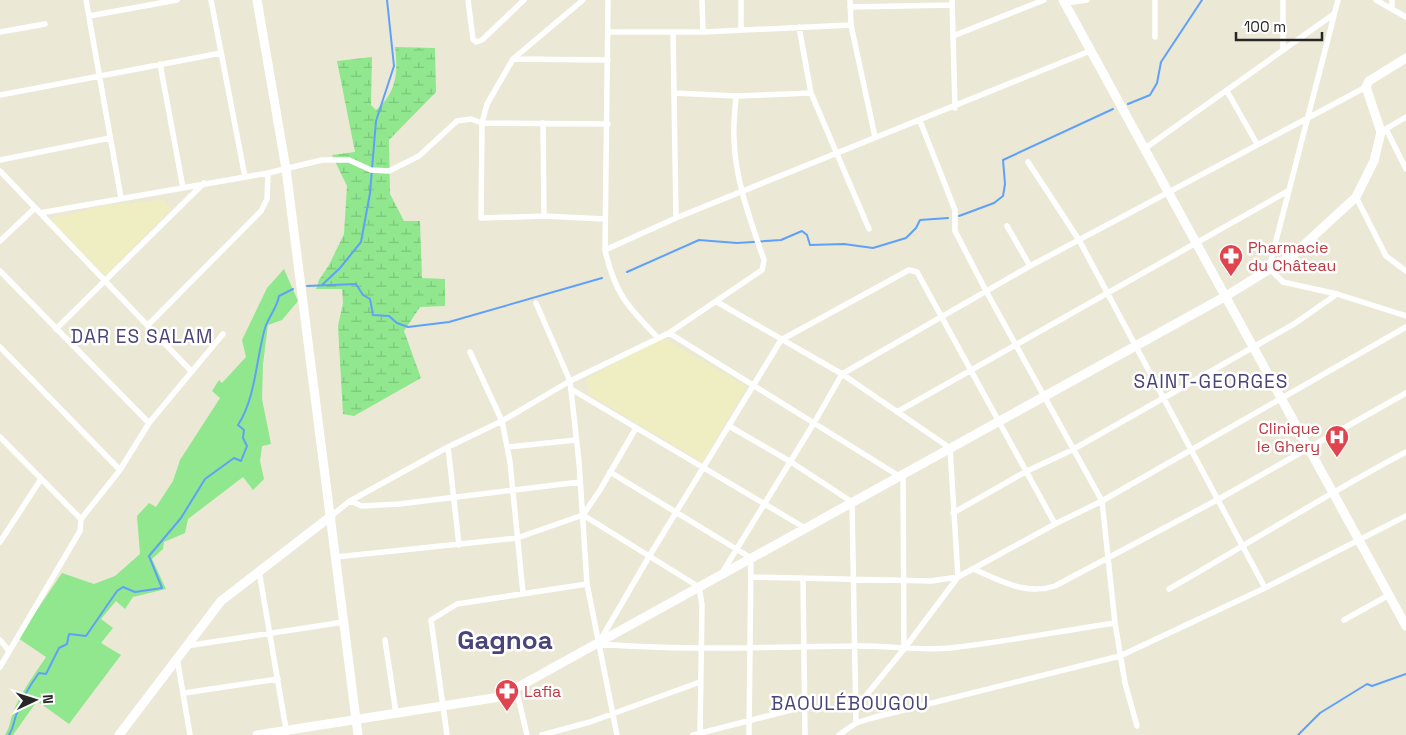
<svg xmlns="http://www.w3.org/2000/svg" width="1406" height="735" viewBox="0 0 1406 735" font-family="'Space Grotesk',sans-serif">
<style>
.education{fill:#efeec3}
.grass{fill:#90e78d}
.wetland{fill:url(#wetland-marsh)}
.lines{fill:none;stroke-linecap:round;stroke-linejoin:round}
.stream{stroke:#5fa1f8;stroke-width:2}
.street{stroke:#fff;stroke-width:5.5}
.secondary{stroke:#fff;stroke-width:9}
.labels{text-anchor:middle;stroke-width:5;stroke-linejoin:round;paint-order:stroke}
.health-label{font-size:16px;fill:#be3a42;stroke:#fff;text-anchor:start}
.quarter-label{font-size:19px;letter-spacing:1px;fill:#4b447a;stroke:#fff}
.town-label{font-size:26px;font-weight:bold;fill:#4b447a;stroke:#fff}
</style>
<defs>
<pattern id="wetland-marsh" width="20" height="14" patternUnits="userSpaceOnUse" patternTransform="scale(1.25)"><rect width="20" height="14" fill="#90e78d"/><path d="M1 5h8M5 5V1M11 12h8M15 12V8" fill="none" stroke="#7cc67a"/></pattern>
</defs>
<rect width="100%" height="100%" fill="#ebe8d6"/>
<!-- education -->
<path class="education" d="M164,200L171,209L105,276L50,219L107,205Z
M662,337L747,387L702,462L589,394L586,379Z"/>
<!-- grass -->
<path class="grass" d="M284,269L298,301L282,320L268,325L263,364L262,399L271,444L262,446L260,461L264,479L253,490L243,477L188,519L185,533L164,542L163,549L152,559L166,589L133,597L125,609L116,601L101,619L113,628L101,643L121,655L69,724L37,701L13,735H5C10,727 10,721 13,713C20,693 35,674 46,657L18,638L62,573L94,584L115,576L140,554L137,516L149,503L156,507L173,481L180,460L220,398L212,391L219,380L222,383L246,357L242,340L267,288Z"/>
<!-- wetland -->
<path class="wetland" d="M395,47L435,48L436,92L389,140L390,194L404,221H420L422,278L445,279V306L420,307L404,331L421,378L354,416L343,414L338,326L343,303L342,289H316L319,280L329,265L344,234L347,186L332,155L355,152L337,61L372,57L371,105L376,110C397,92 398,73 395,47Z"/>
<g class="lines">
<!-- stream -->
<path class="stream" d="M1128,104L1150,95L1157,83L1161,62L1202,0
M959,216L994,203L1003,196L1005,184L1003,160L1113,109
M627,272L699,240L737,243L781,240L802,231L807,235L810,245L844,244L873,248L906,238L916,228L920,220L948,218
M322,285L340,268L361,242L370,193L376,121L394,66L387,0
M307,286L356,284L363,295L370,299L373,315L389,316L397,323L408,327L449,322L602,278
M9,735C15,725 13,722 17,713C22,699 30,685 39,673L46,674L59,648L67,644L69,634L86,636L117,591L123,587L135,592L162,588L149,556L181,518L205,479L234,458L241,461L247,446L243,438L244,430L238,425C256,397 256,359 265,328C269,316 277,308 279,296L293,289
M1298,735L1320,713L1367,684L1372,686L1406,674"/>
<!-- street -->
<path class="street" d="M86,0L121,198
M211,0L245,177
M468,0L473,39L476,42L482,40L524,0
M583,0L513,59L487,104L482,123L481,218L544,216L605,219
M608,0L605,250C615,294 627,306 658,338
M702,0L703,32
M850,0L851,25L875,137
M952,0L955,108
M1155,0V37
M1283,0V50
M1338,0L1269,268L1283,282L1337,294L1406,316
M1376,0L1406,17
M1064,3L1087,0
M850,7L952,5
M1392,9V0
M89,16L177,0
M799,27L811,93L869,229
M741,30V0
M0,32L45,24
M608,32H703L851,25
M673,32L676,218
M953,36L1044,0
M513,59L608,60
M160,64L183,188
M1227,91L1257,144
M674,93L736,96L811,93
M0,95L221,53
M920,121L955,210V231L986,291L1102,501L1115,623L1125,683L1137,726
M543,123L544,216
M1386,129L1406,169
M1384,130L1406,117
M1144,149L1334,14
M0,160L110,138
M1028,162L1079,240L1265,588
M0,171L191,371
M1356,197L1386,256L1406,271
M40,213L268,173L322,160H349L371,170L389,171L419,156L457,121L471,119L482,123L608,124
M1007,226L1030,266
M0,241L35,208
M605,250L676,218L1090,51
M0,271L149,423
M717,302L842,374L950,448L958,577L904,649L855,709
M536,303L570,381L579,462L587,584L617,735
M148,325L261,211L267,199L268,173
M56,329L204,183
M669,333L899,476
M0,347L120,470
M470,352L502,421L510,462L523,593
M571,389L805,528
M897,412L1288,191
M729,426L791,462L852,502L856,723
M0,437L81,519
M448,447L459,545
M507,447L576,440
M610,472L751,558L749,735
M903,474L904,649
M350,501L362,506L399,504L580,482
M953,513L1025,472L1072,450L1294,324L1337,294
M583,515L699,587L702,605L700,735
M331,516L350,501L448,447L502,421L570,381L669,333L762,270L764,260C751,222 735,180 734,139C733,125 735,111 736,96
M0,542L41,479
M336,557L517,538L583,515L600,490L636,428
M973,569C1000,580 1025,596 1055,586L1217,500L1406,393
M259,571L287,735
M722,573L814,423L842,374L1030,266L1366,87
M753,577L931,581L958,577L1055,524L1102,501L1406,327
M803,579L805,735
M1169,589C1248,544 1325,495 1406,452
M1344,620L1389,595
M601,639L650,555L781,340L909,270L917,272L1055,524
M0,640L9,651
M385,640L396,713
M599,644C683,651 768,647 852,646C885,645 917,651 950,648C1005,642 1060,631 1115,623
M186,646L344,622
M177,658L190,735
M0,667L80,531L81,519L120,470L149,423L223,334
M516,688L527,735
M184,693L278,679
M447,735L431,620L457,604L587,584
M542,735L590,722L700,682
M693,735L803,707
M839,735L856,723L872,718L1120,656L1265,588L1406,516"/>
<!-- secondary -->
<path class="secondary" d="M257,0L286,169L358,735
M1063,0L1406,626
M119,735L221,601L331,516
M257,735L500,697L1226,296L1294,254L1356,197L1374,161L1381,132L1366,87L1369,81L1406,58"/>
</g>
<!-- icons -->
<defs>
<g id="pharmacy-pin" transform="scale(1.25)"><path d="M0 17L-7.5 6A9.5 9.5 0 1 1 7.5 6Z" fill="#e0444e" stroke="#fff"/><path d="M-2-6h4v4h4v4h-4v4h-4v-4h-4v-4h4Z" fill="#fff"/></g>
<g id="hospital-pin" transform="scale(1.25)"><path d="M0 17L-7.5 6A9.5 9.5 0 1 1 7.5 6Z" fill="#e0444e" stroke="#fff"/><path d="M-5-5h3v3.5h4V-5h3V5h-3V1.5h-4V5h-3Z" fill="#fff"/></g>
</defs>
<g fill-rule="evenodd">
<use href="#pharmacy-pin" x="1231" y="256"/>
<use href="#hospital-pin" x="1337" y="437"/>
<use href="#pharmacy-pin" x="507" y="691"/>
</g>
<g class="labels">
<!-- health labels -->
<g class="health-label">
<text x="1248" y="253">Pharmacie<tspan x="1248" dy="18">du Château</tspan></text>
<text x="1320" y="434" text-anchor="end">Clinique<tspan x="1320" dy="18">le Ghery</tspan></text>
<text x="524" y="697">Lafia</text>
</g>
<!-- quarter labels -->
<g class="quarter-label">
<text x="142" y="343">DAR ES SALAM</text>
<text x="1211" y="388">SAINT-GEORGES</text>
<text x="850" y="710">BAOULÉBOUGOU</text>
</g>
<!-- town labels -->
<g class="town-label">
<text x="505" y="649">Gagnoa</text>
</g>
</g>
<!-- north arrow -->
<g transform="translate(35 700) rotate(86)" stroke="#ffffff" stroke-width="4" paint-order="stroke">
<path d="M0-4L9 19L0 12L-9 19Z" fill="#272727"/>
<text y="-8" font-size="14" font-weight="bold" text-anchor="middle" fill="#272727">N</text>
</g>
<!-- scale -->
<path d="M1236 32v8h86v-8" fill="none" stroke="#272727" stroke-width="2.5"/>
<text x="1244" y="32" font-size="15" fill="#272727" stroke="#ffffff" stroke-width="4" paint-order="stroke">100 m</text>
</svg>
